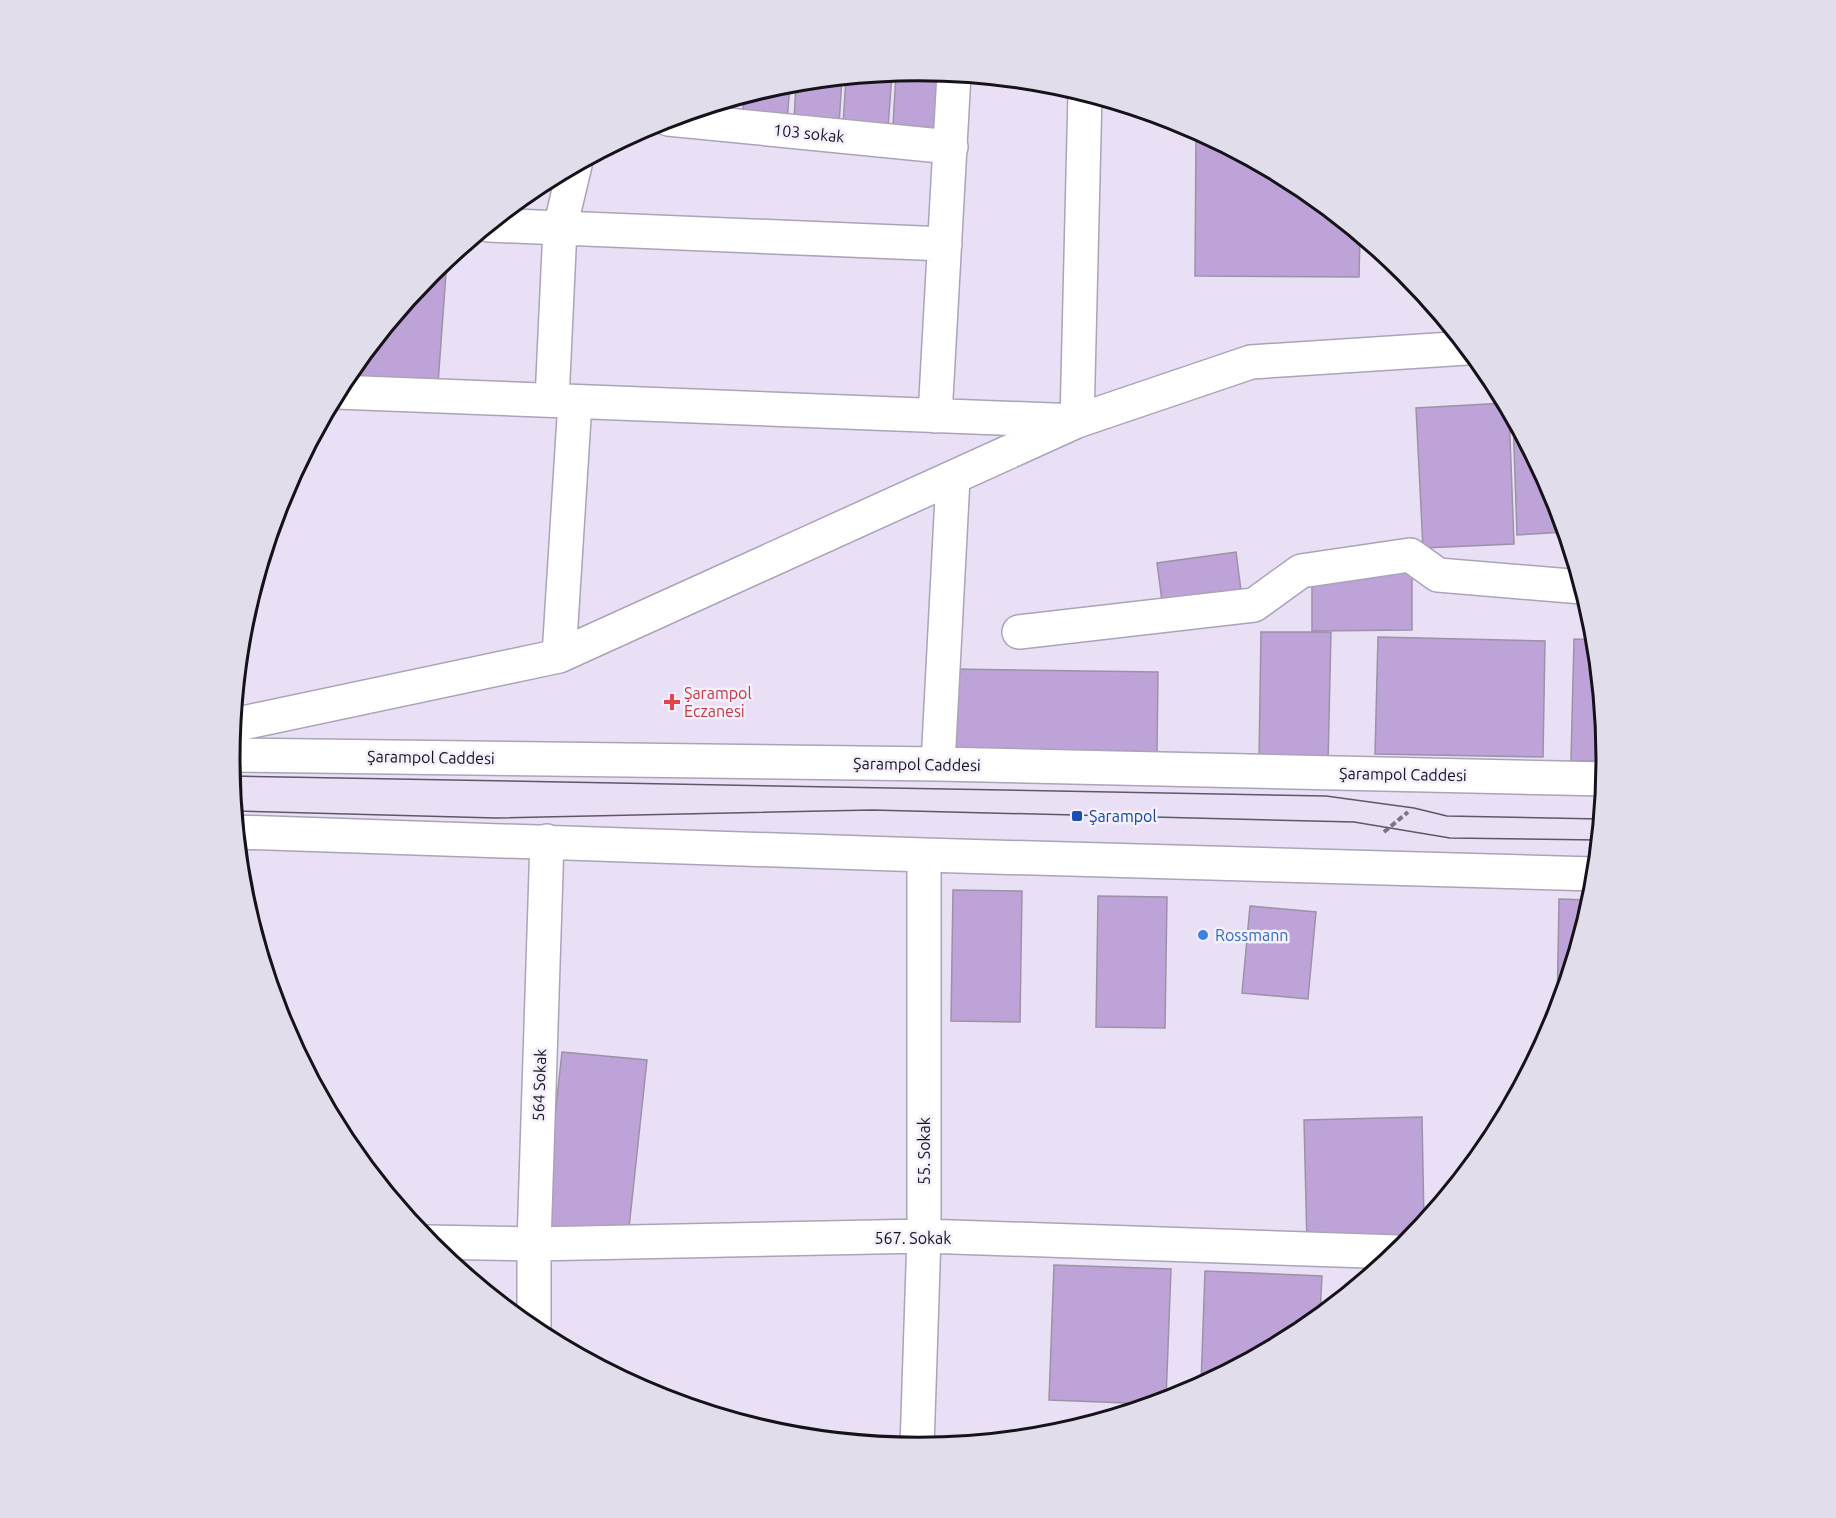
<svg xmlns="http://www.w3.org/2000/svg" width="1836" height="1518" viewBox="0 0 1836 1518" font-family="Ubuntu,sans-serif">
<style>
.building{fill:#bea3d8;stroke:#9c92a6;stroke-width:1.5}
.lines{fill:none;stroke-linecap:round;stroke-linejoin:round}
.minor-casing{stroke:#aba3b8;stroke-width:36}
.path{stroke:#7c7684;stroke-width:4;stroke-dasharray:6 3;stroke-linecap:butt}
.minor{stroke:#fff;stroke-width:33}
.tram{stroke:#5d5864;stroke-width:1.5}
.health-dot{fill:#e0444e;stroke:#f4effc;stroke-width:2}
.transit-dot{fill:#1a4fb4;stroke:#f4effc;stroke-width:2}
.shop-dot{fill:#3f7fe0;stroke:#f4effc;stroke-width:2}
.labels{text-anchor:middle;stroke-width:5;stroke-linejoin:round;paint-order:stroke}
.street-label{font-size:16px;fill:#16121a;stroke:#f4effc}
.health-label{font-size:16px;fill:#be3a42;stroke:#f4effc;text-anchor:start}
.transit-label{font-size:16px;fill:#164399;stroke:#f4effc;text-anchor:start}
.shop-label{font-size:16px;fill:#366cbe;stroke:#f4effc;text-anchor:start}
.rim{fill:none;stroke:#16121a;stroke-width:3}
</style>
<rect width="100%" height="100%" fill="#e9e0f6"/>
<!-- building -->
<path class="building" d="M918,71L942,73L938,128L893,125L896,73Z
M892,73L888,128L843,125L846,78Z
M842,78L839,125L794,122L796,82Z
M790,83L787,122L742,119L744,96Z
M730,100L729,118L684,114Z
M1196,131L1301,187L1360,235L1359,277L1195,276Z
M447,259L438,384L346,376L431,272Z
M1505,403L1509,410L1514,544L1423,548L1416,408Z
M1513,418L1554,496L1565,532L1517,535Z
M1236,552L1242,598L1163,609L1157,563Z
M1412,573V630L1312,631V574Z
M1261,632H1331L1328,763L1259,762Z
M1378,637L1545,641L1543,757L1375,754Z
M1574,639L1595,640L1606,761H1571Z
M953,669L1158,672L1157,752L951,749Z
M953,890L1022,891L1020,1022L951,1021Z
M1098,896L1167,897L1165,1028L1096,1027Z
M1559,899L1591,900L1557,1013Z
M1250,906L1316,912L1308,999L1242,993Z
M562,1052L647,1060L628,1237L543,1228Z
M1422,1117L1424,1222L1409,1241L1307,1244L1304,1120Z
M1054,1265L1171,1269L1166,1400L1153,1404L1049,1400Z
M1205,1271L1322,1276L1320,1315L1300,1332L1201,1385Z"/>
<g class="lines">
<!-- minor casing -->
<g class="minor-casing">
<path id="minor" d="M668,119L951,147
M489,225L945,244
M337,392L1077,421L1085,94
M552,400L560,228L575,165
M935,416L954,74
M1019,632L1254,605L1301,571L1410,555L1438,575L1582,587
M559,656L575,402
M233,725L559,656L1077,421L1251,362L1467,348
M230,755L938,764L1605,779
M938,764L953,478
M237,832L924,855L1595,874
M428,1242L534,1244L924,1236L1397,1252
M534,1330V1244L547,841
M917,1447L924,1236V855"/>
</g>
<!-- path -->
<path class="path" d="M1384,832L1408,812"/>
<!-- minor -->
<use href="#minor" class="minor"/>
<!-- tram -->
<path class="tram" d="M231,776L1326,796L1414,808L1447,816L1601,819
M235,811L496,818L872,810L1354,822L1450,838L1599,840"/>
</g>
<!-- markers -->
<path class="health-dot" d="M669 693h6v6h6v6h-6v6h-6v-6h-6v-6h6z"/>
<rect class="transit-dot" x="1071" y="810" width="12" height="12" rx="3"/>
<circle class="shop-dot" cx="1203" cy="935" r="6"/>
<g class="labels">
<!-- street labels -->
<g class="street-label">
<text transform="translate(809 133) rotate(6)" y="6">103 sokak</text>
<text transform="translate(431 757) rotate(1)" y="6">Şarampol Caddesi</text>
<text transform="translate(917 764) rotate(1)" y="6">Şarampol Caddesi</text>
<text transform="translate(1403 774) rotate(1)" y="6">Şarampol Caddesi</text>
<text transform="translate(539 1085) rotate(-88)" y="6">564 Sokak</text>
<text transform="translate(924 1151) rotate(-90)" y="6">55. Sokak</text>
<text x="913" y="1244">567. Sokak</text>
</g>
<!-- health labels -->
<g class="health-label">
<text x="684" y="699">Şarampol<tspan x="684" dy="18">Eczanesi</tspan></text>
</g>
<!-- transit labels -->
<g class="transit-label">
<text x="1089" y="822">Şarampol</text>
</g>
<!-- shop labels -->
<g class="shop-label">
<text x="1215" y="941">Rossmann</text>
</g>
</g>
<!-- crop -->
<path d="M0 0H1836V1518H0ZM240 759a678 678 0 1 1 1356 0a678 678 0 1 1-1356 0Z" fill="#e2ddea" fill-rule="evenodd"/>
<path class="rim" d="M240 759a678 678 0 1 1 1356 0a678 678 0 1 1-1356 0Z"/>
</svg>
